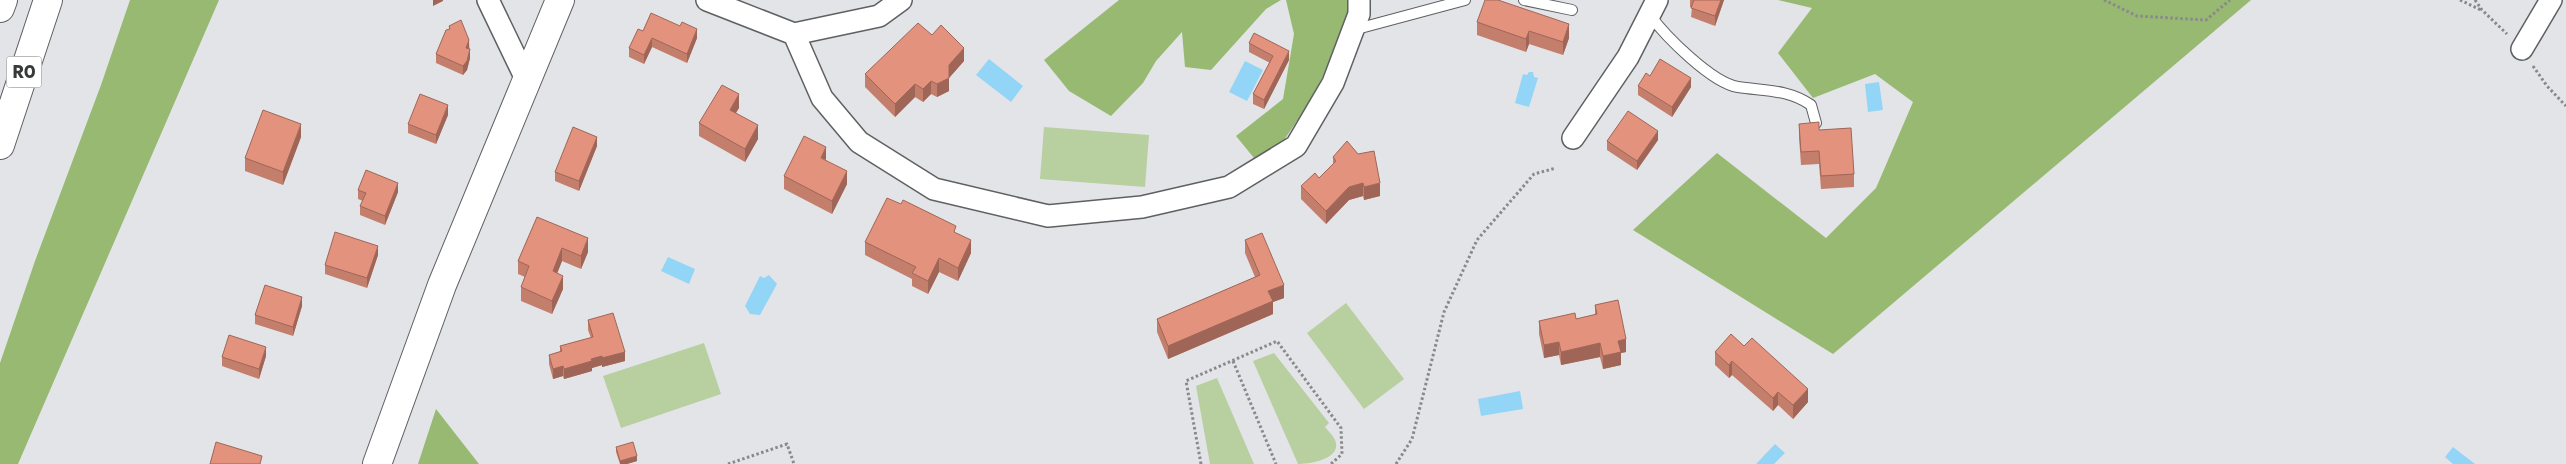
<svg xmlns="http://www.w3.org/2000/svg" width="2566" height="464" viewBox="0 0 2566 464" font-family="Jost,sans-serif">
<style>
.green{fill:#b8cfa0}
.forest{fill:#97b972}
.water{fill:#92d5f7}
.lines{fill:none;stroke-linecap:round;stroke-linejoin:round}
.service-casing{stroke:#5e6062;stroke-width:12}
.minor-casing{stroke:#5e6062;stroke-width:24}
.secondary-casing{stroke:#5e6062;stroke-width:30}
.motorway-casing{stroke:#5e6062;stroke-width:30}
.path{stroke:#88898b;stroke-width:3;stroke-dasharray:2.5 2.5;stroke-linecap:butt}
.service{stroke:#fff;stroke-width:10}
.minor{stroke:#fff;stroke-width:21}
.secondary{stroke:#fff;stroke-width:28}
.motorway{stroke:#fff;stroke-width:28}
.wall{fill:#c37e6c}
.shaded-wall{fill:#9f6658}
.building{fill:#e3927d;stroke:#9f6658}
.labels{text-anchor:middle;stroke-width:4.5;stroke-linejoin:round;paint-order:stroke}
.shield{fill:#fff;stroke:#747475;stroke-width:1}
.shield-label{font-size:18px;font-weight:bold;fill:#38393a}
</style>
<rect width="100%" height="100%" fill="#e3e4e7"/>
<!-- green -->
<path class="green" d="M1044,127L1149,135L1145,187L1040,179Z
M1346,303L1404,379L1364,409L1307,333Z
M704,343L721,394L621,428L603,376Z
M1274,353L1329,423L1325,427C1328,431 1333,435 1335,440C1343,459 1309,464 1298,464L1253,361Z
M1217,378L1254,464H1210L1196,386Z"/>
<!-- forest -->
<path class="forest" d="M130,0H219L18,464H0V363L35,261L101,85Z
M1119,0H1281L1266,9L1211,70L1185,67L1182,32L1156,61L1143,83L1111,116L1069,91L1044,60Z
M1286,0H1353L1351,20L1311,100L1280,146L1254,158L1236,136L1283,99L1294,34Z
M1778,0H2251L1833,354L1633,230L1717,153L1826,238L1876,188L1913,102L1875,74L1813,98L1778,53L1812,8Z
M436,409L479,464H418Z"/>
<!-- water -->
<path class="water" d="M989,59L1023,86L1011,102L976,75Z
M1245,61L1263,70L1247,101L1229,92Z
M1529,72H1533L1534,77L1538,78L1529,107L1515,103L1523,74L1527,75Z
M1879,82L1883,110L1868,112L1865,84Z
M668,257L695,269L689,284L661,271Z
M769,275L777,284L760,315L750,314L745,306L760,276L764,278Z
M1520,391L1523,409L1481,416L1478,399Z
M1775,444L1785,453L1774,464H1756Z
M2453,447L2475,464H2453L2445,457Z"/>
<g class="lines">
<!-- service casing -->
<g class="service-casing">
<path id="service" d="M1524,0L1572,10
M1650,15C1665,36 1712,83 1738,87C1764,91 1788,89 1811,105L1816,123
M1353,30L1465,0"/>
</g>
<!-- minor casing -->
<g class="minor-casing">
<path id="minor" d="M488,0L526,79
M707,0L794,34L879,16L901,0
M794,34L822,98L859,142L934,189L1048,216L1142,207L1229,187L1296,146L1333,83L1359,14V0
M2522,49L2551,0
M1573,138L1628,57L1657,0"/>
</g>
<!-- secondary casing -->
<g class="secondary-casing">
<path id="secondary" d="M377,464L442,285L560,0"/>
</g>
<!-- motorway casing -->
<g class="motorway-casing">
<path id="motorway" d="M0,8L3,0
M0,145L48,0"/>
</g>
<!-- path -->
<path class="path" d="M2104,0L2137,16L2206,20L2230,0
M2460,0L2481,10
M2475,0L2482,10L2507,34
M2533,66L2547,86L2566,106
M1233,361L1276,464
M728,464L787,444L794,464
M1201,464L1186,381L1277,341L1341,428L1342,454L1331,464
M1396,464L1412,439L1444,312L1477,240L1534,174L1556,168"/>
<!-- service -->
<use href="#service" class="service"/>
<!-- minor -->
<use href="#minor" class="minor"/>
<!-- secondary -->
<use href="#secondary" class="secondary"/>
<!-- motorway -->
<use href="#motorway" class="motorway"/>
</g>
<!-- wall -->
<path class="wall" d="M1690,0H1724L1715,26L1691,17L1692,7H1690Z
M1477,22L1569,38L1563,55L1529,44L1526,52L1477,35Z
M449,26L469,40L470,58L467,70L463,75L436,63V54L449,29Z
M643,31L697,38L687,63L652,47L644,64L629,57V48Z
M932,35L964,61L949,78V91L937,97L931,94L923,102L915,97L895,117L865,87V74Z
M1249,43L1289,60L1264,109L1253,104V94L1270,63L1249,52Z
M1650,76L1691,87L1672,117L1638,95V86Z
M739,108L735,113L758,139L745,162L699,136V123Z
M448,115L436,144L408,133V124Z
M1799,124L1819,130L1854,174V187L1821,189L1819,164L1801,165L1799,137Z
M301,137L283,185L245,171V158Z
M1658,140L1637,170L1607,150V141Z
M597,146L579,191L555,181V172Z
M1333,157L1380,196L1364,200L1363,196L1349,200L1326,224L1301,199V186L1319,178L1333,164Z
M826,160L847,184L832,214L784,189V176Z
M358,190L398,192L385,225L360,215V206L363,201L358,199Z
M537,217L588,252L581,269L562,261L557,273L563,289L552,314L521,301V287L525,277L518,274V261Z
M956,233L971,253L958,281L939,272L928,294L912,286V279L865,255V242Z
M1245,240L1284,298L1273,302V314L1168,359L1157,332V319L1255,277L1245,253Z
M378,255L367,288L325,274V265Z
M1595,305L1626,352L1621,353V365L1603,369L1600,357L1561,365L1559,355L1544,358L1539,334V321L1576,319L1595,315Z
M302,306L293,336L255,324V315Z
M588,320L625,361L602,367V365L592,368V371L564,379L563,376L553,379L549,364V355L560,352V346L591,338L588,330Z
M1715,352L1808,402L1793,419L1778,405L1773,411L1732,375L1729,378L1715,365Z
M266,356L259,379L222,366V357Z
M616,447L637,461L627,464H620L616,452Z"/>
<!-- shaded-wall -->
<path class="shaded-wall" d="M433,0H443V1L433,6Z
M1721,0H1724L1715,26V16Z
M1569,24V38L1563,55V42Z
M697,29V38L687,63V54Z
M1529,31V44L1526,52V39Z
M652,38V47L644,64V55Z
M469,40V50L466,48Z
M964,48V61L949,78V91L937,97V84L949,65Z
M470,49V58L467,70L463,75V66Z
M1289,51V60L1264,109V100Z
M1691,78V87L1672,117V107Z
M931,81V94L923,102V89Z
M915,84V97L895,117V104Z
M739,94V108L730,123V110Z
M448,105V115L436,144V135Z
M301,124V137L283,185V172Z
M758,125V139L745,162V149Z
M1658,131V140L1637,170V161Z
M597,137V146L579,191V181Z
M826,147V160L821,158Z
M847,171V184L832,214V201Z
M398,183V192L385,225V216Z
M1363,183V196L1349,200L1326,224V211L1349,187Z
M1380,183V196L1364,200V187Z
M588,238V252L581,269V256Z
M971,240V253L958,281V268Z
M378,246V255L367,288V278Z
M562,248V261L553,284V271Z
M939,258V272L928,294V281Z
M563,276V289L552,314V301Z
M1284,285V298L1273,302V314L1168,359V346L1268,291Z
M302,297V306L293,336V327Z
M1626,339V352L1621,353V365L1603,369V356L1618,341Z
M1559,342V355L1544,358V345Z
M1600,343V357L1561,365V352Z
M266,347V356L259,379V369Z
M625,352V361L602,367V358Z
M602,356V365L592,368V371L564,379V369L591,359Z
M1732,361V375L1729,378V365Z
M563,366V376L553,379V369Z
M1808,389V402L1793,419V405Z
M1778,392V405L1773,411V398Z
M637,456V461L627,464H620V461Z"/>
<!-- building -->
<path class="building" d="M1485,0H1498L1569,24L1563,42L1529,31L1526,39L1477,22Z
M1694,0H1721L1715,16L1691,8Z
M651,13L680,26L682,22L697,29L687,54L652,38L644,55L629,48L638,29L643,31Z
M461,20L469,40L466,48L470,49L467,61L463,66L436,54L446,30L450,29L449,26Z
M918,23L932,35L941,25L964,48L949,65V78L937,84L931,81L923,89L915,84L895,104L865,74Z
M1254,33L1289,51L1264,100L1253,94L1273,56L1249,43Z
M1660,59L1691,78L1672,107L1638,86L1646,73L1650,76Z
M722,85L739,94L730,110L758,125L745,149L699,123Z
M420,94L448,105L436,135L408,124Z
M263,110L301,124L283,172L245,158Z
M1628,111L1658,131L1637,161L1607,141Z
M1819,122V130L1851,128L1854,174L1821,176L1819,151L1801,152L1799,124Z
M573,127L597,137L579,181L555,172Z
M804,136L826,147L821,158L847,171L832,201L784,176Z
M1347,141L1358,154L1374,151L1380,183L1364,187L1363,183L1349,187L1326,211L1301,186L1315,173L1319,178L1336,161L1333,157Z
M366,170L398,183L385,216L360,206L366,193L358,190Z
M887,198L901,204L903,200L956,226L954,232L971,240L958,268L939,258L928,281L912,273L916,267L865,242Z
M537,217L588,238L581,256L562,248L553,271L563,276L552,301L521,287L529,266L518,261Z
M335,232L378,246L367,278L325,265Z
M1262,233L1284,285L1268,291L1273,301L1168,346L1157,319L1260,275L1245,240Z
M265,285L302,297L293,327L255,315Z
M1618,300L1626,339L1618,341L1621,352L1603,356L1600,343L1561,352L1559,342L1544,345L1539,321L1575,313L1576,319L1597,314L1595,305Z
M613,313L625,352L602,358V356L591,359L592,361L564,369L563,366L553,369L549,355L562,351L560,346L593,337L588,320Z
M1731,334L1744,346L1752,338L1808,389L1793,405L1778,392L1773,398L1732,361L1729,365L1715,352Z
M229,335L266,347L259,369L222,357Z
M216,442L262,456L260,464H210Z
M633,442L637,456L620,461L616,447Z"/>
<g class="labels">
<!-- shield labels -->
<rect class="shield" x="6.5" y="56.5" width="35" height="31" rx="4"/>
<g class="shield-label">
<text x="24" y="78">R0</text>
</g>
</g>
</svg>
